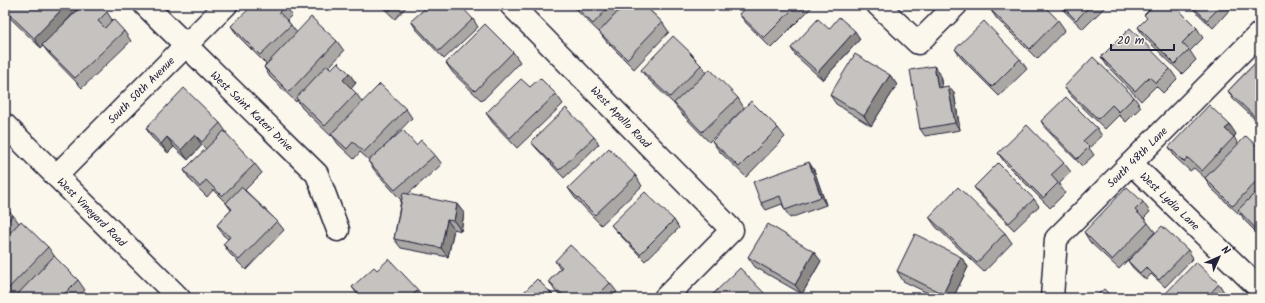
<svg xmlns="http://www.w3.org/2000/svg" width="1265" height="303" viewBox="0 0 1265 303" font-family="Kalam,sans-serif">
<style>
.lines{fill:none;stroke-linecap:round;stroke-linejoin:round}
.street-casing{stroke:#22223b;stroke-width:25}
.secondary-casing{stroke:#22223b;stroke-width:25}
.street{stroke:#fbf7ec;stroke-width:22}
.secondary{stroke:#fbf7ec;stroke-width:22}
.wall{fill:#aaa7a5;stroke:#22223b}
.shaded-wall{fill:#8b8886;stroke:#22223b}
.building{fill:#c6c2c0;stroke:#22223b}
.labels{text-anchor:middle;stroke-width:3.5;stroke-linejoin:round;paint-order:stroke}
.street-label{font-size:11px;fill:#22223b;stroke:#fbf7ec}
</style>
<rect width="100%" height="100%" fill="#fbf7ec"/>
<filter id="ink" filterUnits="userSpaceOnUse"><feTurbulence type="fractalNoise" baseFrequency=".025" numOctaves="2"/><feDisplacementMap in="SourceGraphic" scale="8" xChannelSelector="R" yChannelSelector="G"/><feConvolveMatrix kernelMatrix="1 2 1 2 8 2 1 2 1" color-interpolation-filters="sRGB"/></filter>
<g filter="url(#ink)">
<g class="lines">
<!-- street casing -->
<g class="street-casing">
<path id="street" d="M145,5L317,174L338,230
M511,5L732,230L665,298
M878,5L918,43L956,5
M1131,163L1260,289
M56,176L226,5
M1052,298L1056,239L1260,33"/>
</g>
<!-- secondary casing -->
<g class="secondary-casing">
<path id="secondary" d="M5,125L179,298"/>
</g>
<!-- street -->
<use href="#street" class="street"/>
<!-- secondary -->
<use href="#secondary" class="secondary"/>
</g>
<!-- wall -->
<path class="wall" d="M5,5H81L66,21L107,12L112,20L124,31L131,41L82,88L49,54L43,46L41,48L8,16L5,12Z
M284,5L292,15L287,20L291,25L297,33L337,41L344,51L329,67L331,69L356,83L351,88L356,93L362,102L406,109L412,118L390,141L416,145L435,155L442,164L408,194L464,213L461,231L454,229L448,257L401,248L394,239L401,200L375,171L368,161L369,160L360,152L354,159L338,144L332,135L331,136L302,108L297,100L296,102L270,77L264,67L266,64L238,36L231,26Z
M380,5H408L395,19Z
M571,5H644L662,22L669,32L634,69L606,41L600,33Z
M737,5H814L771,48L746,23L739,14L743,10Z
M1058,5H1107L1083,29Z
M1189,5H1234L1213,28Z
M990,9L1058,20L1065,30L1037,59L997,19Z
M1144,15L1197,28L1203,38L1190,51L1196,60L1182,74L1144,37L1138,27L1147,18Z
M473,19L478,27L444,59L416,29L411,21Z
M829,29L860,39L823,80L796,56L791,48Z
M955,49L1020,59L1027,69L999,96L962,59Z
M513,52L520,62L482,101L453,73L446,63Z
M691,53L696,60L701,65L706,72L738,98L744,108L709,142L681,113L674,104L646,77L641,70Z
M1101,57L1170,69L1177,79L1163,93L1156,86L1141,101L1108,67Z
M1260,58V130L1256,124L1258,122L1233,99L1228,91Z
M934,66L940,74L942,87L954,93L960,130L925,136L920,129Z
M890,75L897,85L871,126L836,104L830,95Z
M530,87L556,94L563,104L517,148L493,123L486,113Z
M1064,87L1134,97L1141,107L1126,122L1119,115L1105,129L1071,96Z
M1041,121L1097,128L1102,136L1089,148L1094,155L1082,166L1046,129Z
M220,123L227,133L226,134L255,164L262,173L245,190L277,221L284,230L246,270L230,254L223,244L228,239L223,235L217,225L231,210L226,203L213,190L207,197L190,180L184,170L206,149L202,145L188,160L174,147L168,153L152,138L146,128Z
M778,128L785,137L746,177L719,151L712,141Z
M1236,134L1234,137L1238,144L1260,149V236L1244,220L1241,214L1240,215L1211,188L1205,178L1194,168L1190,171L1175,157L1169,147Z
M594,137L599,144L564,178L537,149L531,142Z
M998,153L1064,163L1071,172L1059,184L1065,193L1050,208L1005,163Z
M814,170L826,205L790,218L785,210L782,204L766,210L761,203Z
M636,176L642,186L601,225L575,198L568,188Z
M974,187L1034,199L1039,206L1014,230L979,194Z
M1143,202L1150,212L1144,218L1148,223L1155,232L1119,269L1090,242L1084,232Z
M5,207L13,215L19,223L48,247L55,257H54L78,280L85,290L76,298H5Z
M929,217L1005,233L1012,243L984,272L936,227Z
M674,220L679,228L645,261L617,232L611,225Z
M1188,250L1193,258L1165,287L1151,274L1146,280L1133,268L1128,261Z
M748,257L821,261L802,294L755,267Z
M961,257L968,267L953,298H938L903,281L897,271Z
M555,261L610,283L617,292L611,298H563L555,291L549,281L560,269Z
M377,270L418,290L424,298H360L352,287Z
M1219,284L1224,292L1218,298H1162Z"/>
<!-- shaded-wall -->
<path class="shaded-wall" d="M66,5H81L41,48L34,38Z
M855,31L860,39L823,80L818,72Z
M691,53L696,60L695,62L690,54Z
M934,66L940,74L943,95L938,88Z
M349,73L356,83L350,90L343,80Z
M890,75L897,85L871,126L864,116Z
M948,86L954,93L960,130L955,123Z
M1230,125L1236,134L1232,139L1225,129Z
M195,135L202,145L188,160L181,150Z
M167,137L174,147L168,153L161,144Z
M809,162L814,170L826,205L821,197Z
M457,204L464,213L461,231L454,221Z
M447,220L454,229L448,257L441,248Z
M814,252L821,261L802,294L795,285Z
M961,257L968,267L953,298H946L943,294Z"/>
<!-- building -->
<path class="building" d="M5,5H66L34,38L5,10Z
M83,5H100L107,12L98,21L105,28L113,19L124,31L75,78L42,45Z
M253,5H284L285,6L279,12L291,25L260,55L231,26Z
M383,5H395L389,11Z
M429,5H460L473,19L439,51L411,21Z
M574,5H611L593,24Z
M624,5H644L662,22L627,59L599,32Z
M748,5H797L764,38L739,14Z
M994,5H1043L1058,20L1030,49L990,9Z
M1061,5H1091L1076,20Z
M1154,5H1174L1197,28L1182,43L1189,50L1175,64L1138,27L1147,18L1144,15Z
M1191,5H1222L1207,20Z
M311,17L337,41L289,92L264,67Z
M839,17L855,31L818,72L791,48L818,19L829,29Z
M984,21L1020,59L992,87L955,49Z
M485,24L513,52L475,91L446,63Z
M1130,28L1170,69L1156,83L1149,77L1135,91L1101,57Z
M673,36L691,53L690,54L701,65L670,97L641,70Z
M855,54L890,75L864,116L830,95Z
M1093,57L1134,97L1119,112L1112,105L1098,119L1064,87Z
M1260,58V113L1256,118L1228,91Z
M338,62L349,73L343,80L356,93L325,126L296,98L327,65L331,69Z
M934,66L938,88L948,86L955,123L920,129L910,70Z
M710,69L738,98L702,132L674,103Z
M540,78L556,94L510,138L486,113L521,79L530,87Z
M380,84L406,109L364,152L353,142L347,149L331,134Z
M184,88L220,123L202,142L195,135L181,150L167,137L161,144L146,128Z
M1066,97L1097,128L1083,141L1089,147L1077,159L1041,121Z
M751,101L778,128L739,167L712,141Z
M1209,105L1230,125L1225,129L1234,137L1202,171L1188,158L1184,162L1169,147Z
M566,108L594,137L559,170L531,142Z
M1260,120V128L1256,124Z
M1027,125L1064,163L1051,175L1058,183L1043,198L998,153Z
M403,130L416,145L421,140L435,155L395,190L368,161Z
M224,131L255,164L222,196L206,180L200,187L184,170Z
M1246,136L1260,149V156L1256,160L1260,163V177L1233,206L1205,178Z
M609,148L636,176L595,215L568,188Z
M809,162L821,197L785,210L780,196L761,203L753,182Z
M998,163L1034,199L1009,223L974,187Z
M241,187L277,221L239,260L223,244L230,237L217,225L232,209L226,203Z
M958,187L1005,233L977,263L929,217Z
M1127,187L1143,202L1135,210L1148,223L1112,260L1084,232Z
M1260,188V233L1238,210Z
M645,192L674,220L640,254L611,225Z
M403,193L457,204L454,221L447,220L441,248L394,239Z
M5,207L13,215L5,224Z
M21,221L48,247L5,292V238Z
M768,224L814,252L795,285L748,257Z
M1162,226L1188,250L1159,280L1146,267L1140,273L1128,261Z
M915,234L961,257L943,294L897,271Z
M570,245L610,283L595,298H566L549,281L562,267L555,261Z
M54,256L78,280L60,298H14Z
M389,259L418,290L410,298H362L352,287L374,267L377,270Z
M1196,262L1219,284L1206,298H1163L1162,297Z
M740,268L769,298H712L711,296Z
M537,279L556,298H524L521,295Z
M1104,289L1113,298H1094Z
M1227,295L1230,298H1224Z"/>
</g>
<g class="labels">
<!-- street labels -->
<g class="street-label">
<text transform="translate(141 90) rotate(-45)" y="4">South 50th Avenue</text>
<text transform="translate(252 111) rotate(44)" y="4">West Saint Kateri Drive</text>
<text transform="translate(621 117) rotate(46)" y="4">West Apollo Road</text>
<text transform="translate(1137 157) rotate(-45)" y="4">South 48th Lane</text>
<text transform="translate(1170 201) rotate(44)" y="4">West Lydia Lane</text>
<text transform="translate(92 212) rotate(45)" y="4">West Vineyard Road</text>
</g>
</g>
<!-- margin -->
<rect width="1265" height="303" fill="none" stroke="#fbf7ec" stroke-width="20"/>
<rect x="10" y="10" width="1245" height="283" fill="none" stroke="#22223b" stroke-width="1.5" filter="url(#ink)"/>
<!-- north arrow -->
<g transform="translate(1219 257) rotate(45)" stroke="#fbf7ec" stroke-width="3" paint-order="stroke">
<path d="M0-3L7 15L0 10L-7 15Z" fill="#22223b"/>
<text y="-6" font-size="11" font-weight="bold" text-anchor="middle" fill="#22223b">N</text>
</g>
<!-- scale -->
<path d="M1111 44v6h63v-6" fill="none" stroke="#22223b" stroke-width="2"/>
<text x="1117" y="44" font-size="12" fill="#22223b" stroke="#fbf7ec" stroke-width="3" paint-order="stroke">20 m</text>
</svg>
